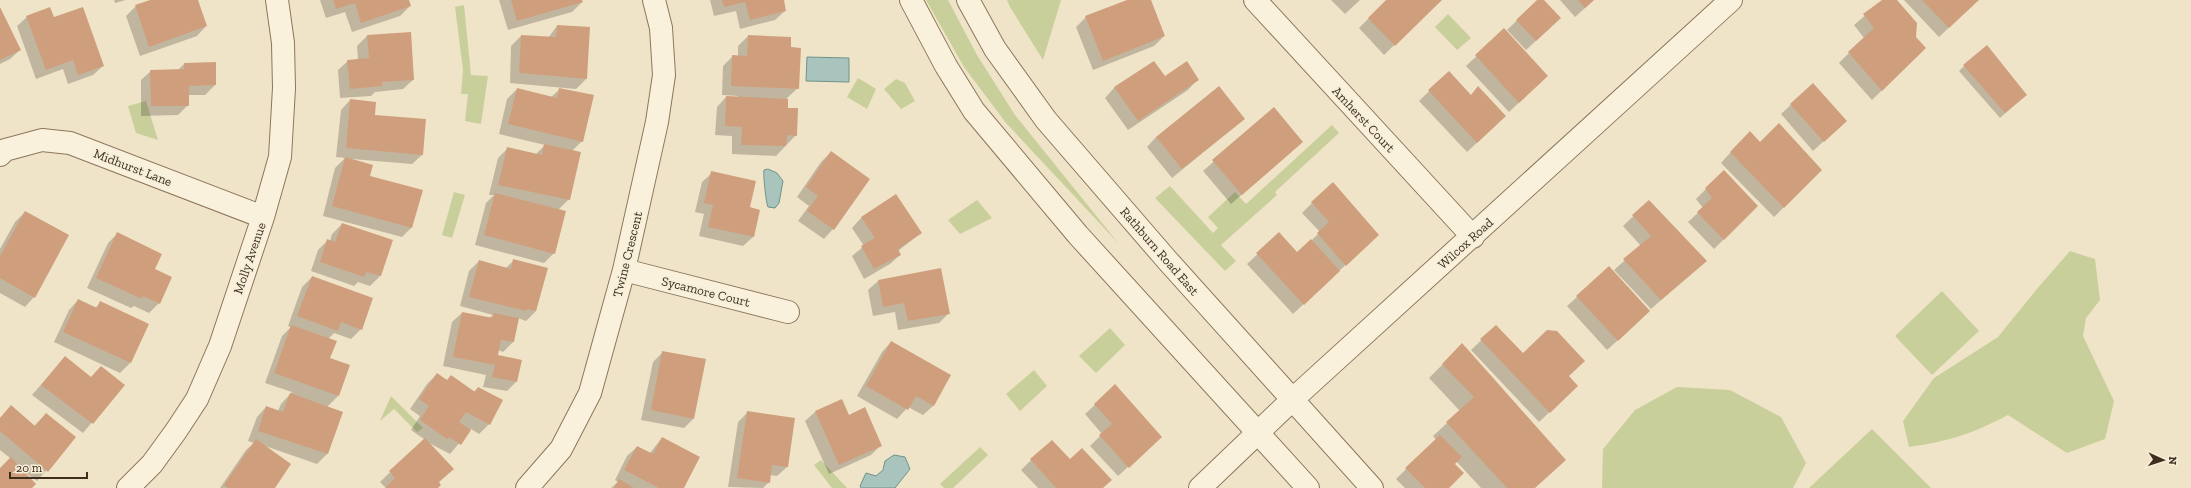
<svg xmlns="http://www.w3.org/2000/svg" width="2191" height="488" viewBox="0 0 2191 488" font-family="'Zilla Slab',serif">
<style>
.green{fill:#c9cf9b}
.water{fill:#a9c4bc;stroke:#6f938a}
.shadow{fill:#0003}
.building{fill:#cf9f7d}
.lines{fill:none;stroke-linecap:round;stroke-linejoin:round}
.minor-casing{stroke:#8d765c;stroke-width:24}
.tertiary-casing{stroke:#8d765c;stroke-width:24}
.minor{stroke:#faf1dc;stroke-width:22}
.tertiary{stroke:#faf1dc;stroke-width:22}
.labels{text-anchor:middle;stroke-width:3.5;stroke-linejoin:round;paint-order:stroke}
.street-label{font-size:13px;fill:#3d2e20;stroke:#f7eed8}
</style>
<rect width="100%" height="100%" fill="#f0e4c8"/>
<!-- green -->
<path class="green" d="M926,0H948L977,55L1015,115L1119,244L1006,123L964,67Z
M1007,0H1061L1043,60L1010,7Z
M464,5L471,75L488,76L481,124L465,121L468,94H461L463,70L455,7Z
M1448,14L1471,38L1457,50L1435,27Z
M858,78L876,89L867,109L847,97Z
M896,79L905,83L915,101L901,109L884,89Z
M146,101L158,140L136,133L128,106Z
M1332,125L1339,133L1275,192L1277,195L1221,245L1236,261L1225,271L1155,198L1170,186L1213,233L1218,228L1208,217L1235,192L1246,204Z
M454,192L465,195L452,238L442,235Z
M977,200L992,218L960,234L948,220Z
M2070,251L2095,259L2100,300L2086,318L2083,336L2114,401L2105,439L2067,453L2008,415C1972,434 1949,441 1909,447L1903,421L1934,378L1998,337L2036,290Z
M1942,291L1979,331L1932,375L1895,336Z
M1110,328L1125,345L1096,373L1079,356Z
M1034,370L1047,386L1020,411L1006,394Z
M1677,387L1730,390L1781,417L1806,463L1793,488H1602L1603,449L1635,410Z
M391,396L423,428L417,432L394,409L380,421Z
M1872,429L1931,488H1809Z
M980,447L988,455L953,488H944L940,484Z
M821,460L847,488H832L814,465Z"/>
<!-- water -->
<path class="water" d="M807,57L849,58V82L806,81Z
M768,169L777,173L783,181L779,203L775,208L768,207C766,203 763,174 764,170Z
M894,455L905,457L910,469L895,488H861L860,486L866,473L876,476L883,470L885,461Z"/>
<!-- shadow -->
<path class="shadow" d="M114,0H126L115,3Z
M153,0H197L206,26L197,36L140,56L126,16L136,6Z
M320,0H408L410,6L400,16L352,32L345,12L326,18Z
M499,0H581L582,2L572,12L508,30Z
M710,0H782L785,11L775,20L740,29L736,11L714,16Z
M1129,0H1150L1164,36L1154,46L1093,70L1076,27L1086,17Z
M1331,0H1360L1345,14Z
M1387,0H1440L1384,55L1359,28Z
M1538,0H1543L1550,28L1526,50L1507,30Z
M1560,0H1594L1575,17Z
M1883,0H1895L1915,37L1925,48L1872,100L1839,63L1864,38L1854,25Z
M1904,0H1978L1939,37Z
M0,9L20,50L10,59L0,64Z
M27,17L103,66L93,75L68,84L63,69L36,79L17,26Z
M557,26L589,27L586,79L576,89L510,83L511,46L521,36L548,38Z
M1504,30L1547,76L1509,112L1466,66Z
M367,36L413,80L403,89L375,92L371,96L340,98L338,70L348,61L358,60L357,46Z
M748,36L790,48L798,88L787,98V109L796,135L776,156L732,154V136L715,135L717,107L726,97L738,98V96L722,95L723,66L733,56H738V46Z
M1154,62L1164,78L1197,80L1188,90L1128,130L1105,98L1114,88Z
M184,64L215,85L205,95H188V105L178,115L141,116V80L151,71L178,70Z
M1964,66L2026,95L2000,118L1959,71Z
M1449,72L1470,96L1478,88L1495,126L1467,152L1419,101Z
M1812,85L1836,130L1813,151L1781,114Z
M517,89L551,97L560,89L582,141L572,151L569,199L558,210L554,253L544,263L475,245L486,203L494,195H489L498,158L508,148L535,155L545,145L499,134L507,99Z
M350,100L374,116L422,155L412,164L352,159L412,227L402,237L323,216L335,168L345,158L336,157L341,110Z
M1274,109L1292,151L1231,204L1203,171Z
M1244,119L1172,178L1147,147L1156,137Z
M1740,142L1760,143L1821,170L1774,217L1721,163Z
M831,152L833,229L824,239L798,221L809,206L797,197L821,162Z
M1724,171L1757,206L1714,249L1688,222L1703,208L1696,199Z
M712,173L749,208L753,237L743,246L699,236L704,214L695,212L702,182Z
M896,195L921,233L898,251L900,255L890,264L864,279L852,256L864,246L852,228L861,218Z
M1649,201L1706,261L1651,309L1614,270L1641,246L1623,226Z
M1312,203L1368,244L1293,314L1247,264L1279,234L1297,253L1311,241L1320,232L1302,213Z
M25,212L34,297L25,307L0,293V249L15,222Z
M342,224L392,241L380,276L370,286L358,282L354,286L311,271L318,250L328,240L330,241L332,234Z
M117,234L154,270L159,303L149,313L134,306L131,308L87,288L108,243Z
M514,260L547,269L536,311L526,321L518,318L513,342L503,352L498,350L497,355L516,382L507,391L483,387L486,375L443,366L452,322L462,313L489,318L493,315L460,306L469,271L479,261L506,268Z
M312,277L361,329L351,339L334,333L328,339L329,359L349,366L338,396L327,407L342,412L327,454L317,464L265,446L274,488H220L246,450L254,443L248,441L257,417L266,407L278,411L281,404L292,392L265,383L282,336L291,327L288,326L302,287Z
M878,281L949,313L939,323L898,330L895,312L873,316L868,290Z
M1577,297L1639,321L1607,350L1567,306Z
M78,300L95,308L100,303L148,325L130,363L120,373L54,342L69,310Z
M1496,326L1523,355L1568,377L1577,386L1539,422L1471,350Z
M891,342L950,375L933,406L923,415L908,407L897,419L857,396L882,352Z
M1462,345L1535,488H1481L1456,461L1454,464L1448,488H1405L1396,479L1436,440L1433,436L1460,411L1429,378Z
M663,352L693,419L684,428L641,420L653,362Z
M65,357L90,378L123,385L83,433L32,395Z
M437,374L447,381L473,392L478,388L489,424L479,434L471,429L450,454L429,443L438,483L437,488H386L380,482L424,439L411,430L420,416L410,409L427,384Z
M1115,386L1151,446L1118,476L1090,446L1102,434L1085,414Z
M841,400L848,416L881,445L871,455L829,474L805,421L815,412Z
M11,407L34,426L46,414L75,437L37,481L23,471L30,488H0V469L10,458L0,450V418Z
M748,412L787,467L777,476L770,475L769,482L763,488L728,487L738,422Z
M662,438L683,488H611L618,482L615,480L627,456L637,447L650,453Z
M1031,460L1070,461L1103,488H1038L1021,470Z"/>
<!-- building -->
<path class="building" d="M150,0H198L207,26L149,47L135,5Z
M333,0H409L411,6L361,23L355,3L336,9Z
M511,0H582L583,2L517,21Z
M722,0H784L786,11L750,20L745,2L724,7Z
M1127,0H1151L1165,36L1103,61L1085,16Z
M1386,0H1442L1395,46L1368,18Z
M1537,0H1544L1561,18L1536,41L1516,20Z
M1578,0H1594L1585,8Z
M1882,0H1897L1917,23L1916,37L1926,48L1882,91L1848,52L1874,28L1863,14Z
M1922,0H1979L1949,28Z
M0,7L21,50L0,60Z
M50,7L54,17L83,7L104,66L78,75L73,60L46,70L26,16Z
M557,25L590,27L587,79L519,73L521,35L556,37Z
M1504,28L1548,76L1519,103L1475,55Z
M411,32L414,80L382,82V86L350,89L347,60L369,58L367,35Z
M748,35L791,37V47L801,48L799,89L731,86L732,55L747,56Z
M1987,45L2027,95L2005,113L1963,65Z
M1154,61L1165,76L1187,61L1199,80L1138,121L1114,87Z
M216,62V85L189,86V106H151L150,70L184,69V63Z
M1449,71L1471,95L1478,86L1506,116L1477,143L1428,90Z
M1813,83L1847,121L1824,142L1790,104Z
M1219,86L1245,119L1182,169L1156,137Z
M517,88L557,98L559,88L594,95L583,142L508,124Z
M726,96L788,99V108H798L797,136L787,135L786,146L741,145L742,127L725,126Z
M350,99L376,102L375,115L426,119L423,155L346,148Z
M1274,107L1303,142L1242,195L1212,160Z
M1779,123L1822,170L1784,208L1730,152L1750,131L1760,142Z
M544,144L581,152L570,200L498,185L507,147L542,155Z
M831,151L870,179L834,230L807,211L818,196L806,187Z
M345,157L373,165L370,176L423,190L412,228L332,206Z
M1724,170L1758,206L1724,240L1697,212L1712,198L1705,188Z
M711,171L756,181L750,207L760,210L754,237L708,227L713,205L704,203Z
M1333,182L1379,235L1346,266L1317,233L1329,222L1311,202Z
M495,193L566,211L555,254L484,235Z
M896,194L922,233L898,249L901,255L874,269L861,246L875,238L861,217Z
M1649,200L1707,261L1661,300L1623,259L1651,236L1632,215Z
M25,211L69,235L35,298L0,278V256Z
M342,223L393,240L381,276L366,272L364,277L320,262L327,239L335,242Z
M117,232L162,254L155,269L172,277L160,304L143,296L142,299L96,278Z
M1279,232L1297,252L1311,239L1340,271L1304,305L1256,253Z
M513,259L548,268L536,311L527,309L526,311L469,297L479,260L511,269Z
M1609,266L1650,311L1618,341L1576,296Z
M941,268L950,314L908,321L904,303L883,307L878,280Z
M312,276L373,298L362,330L341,322L338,331L297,316Z
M78,299L97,308L100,301L149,324L131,363L63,332Z
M462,312L493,318V313L519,318L514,342L501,340L498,355L522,360L517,382L492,377L495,365L453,357Z
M291,325L337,341L330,358L350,365L339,396L274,373Z
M1496,325L1523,353L1547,330L1557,331L1585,361L1569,376L1578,386L1550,413L1480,339Z
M891,341L951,375L934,406L916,396L908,410L866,386Z
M1462,343L1566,460L1535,488H1507L1446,422L1474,397L1442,364Z
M662,351L706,359L694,419L651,410Z
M65,356L91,377L101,366L125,385L93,424L41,385Z
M437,373L447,380L451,375L475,392L478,387L503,400L490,425L466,412L459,422L471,430L461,445L449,437L447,439L420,420L429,406L419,399Z
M1115,384L1162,437L1129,468L1099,435L1112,424L1094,404Z
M290,393L343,412L328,454L258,431L266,406L283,412Z
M842,399L849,415L865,407L882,446L839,465L815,411Z
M11,405L35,426L46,413L76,437L48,472L0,431V418Z
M747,411L795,418L788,467L772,465L770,483L737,478Z
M1440,435L1462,457L1455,464L1464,473L1449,488H1425L1405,468Z
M662,437L700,457L684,488H659L624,470L637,446L653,454Z
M425,438L454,469L439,482L441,485L438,488H385L395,478L389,471Z
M256,439L291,464L275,488H228L224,485Z
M1052,440L1070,459L1082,448L1112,480L1103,488H1056L1030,459Z
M11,457L36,484L32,488H0V468Z
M619,479L634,488H614Z"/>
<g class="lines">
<!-- minor casing -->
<g class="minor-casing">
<path id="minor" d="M1255,0L1473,237
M0,155L5,150L42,140L70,143L263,217
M624,270L788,312
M128,488L152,464L176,431L197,399L220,346L263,217L280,157L284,88L283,43L277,0
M527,488L561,449L590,393L624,270L657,122L664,75L661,28L654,0
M1200,488L1293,399L1731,0"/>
</g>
<!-- tertiary casing -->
<g class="tertiary-casing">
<path id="tertiary" d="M911,0L946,66L974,111L1078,235L1308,488
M968,0L995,49L1046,120L1167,260L1372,488"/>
</g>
<!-- minor -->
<use href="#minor" class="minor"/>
<!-- tertiary -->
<use href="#tertiary" class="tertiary"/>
</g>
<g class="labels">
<!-- street labels -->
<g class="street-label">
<text transform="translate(1364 119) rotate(47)" y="5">Amherst Court</text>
<text transform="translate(133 167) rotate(21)" y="5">Midhurst Lane</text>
<text transform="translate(1465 243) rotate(-42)" y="5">Wilcox Road</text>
<text transform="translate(1160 251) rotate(49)" y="5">Rathburn Road East</text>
<text transform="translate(627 254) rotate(-76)" y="5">Twine Crescent</text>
<text transform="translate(249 258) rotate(-71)" y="5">Molly Avenue</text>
<text transform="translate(706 291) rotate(14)" y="5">Sycamore Court</text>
</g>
</g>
<!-- north arrow -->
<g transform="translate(2163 460) rotate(93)" stroke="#f7eed8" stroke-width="3" paint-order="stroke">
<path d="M0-3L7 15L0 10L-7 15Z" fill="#3d2e20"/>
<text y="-6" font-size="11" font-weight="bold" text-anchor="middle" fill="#3d2e20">N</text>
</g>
<!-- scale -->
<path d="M10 472v6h77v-6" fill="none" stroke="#3d2e20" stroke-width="2"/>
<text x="16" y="472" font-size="12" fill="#3d2e20" stroke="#f7eed8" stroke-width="3" paint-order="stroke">20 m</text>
</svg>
